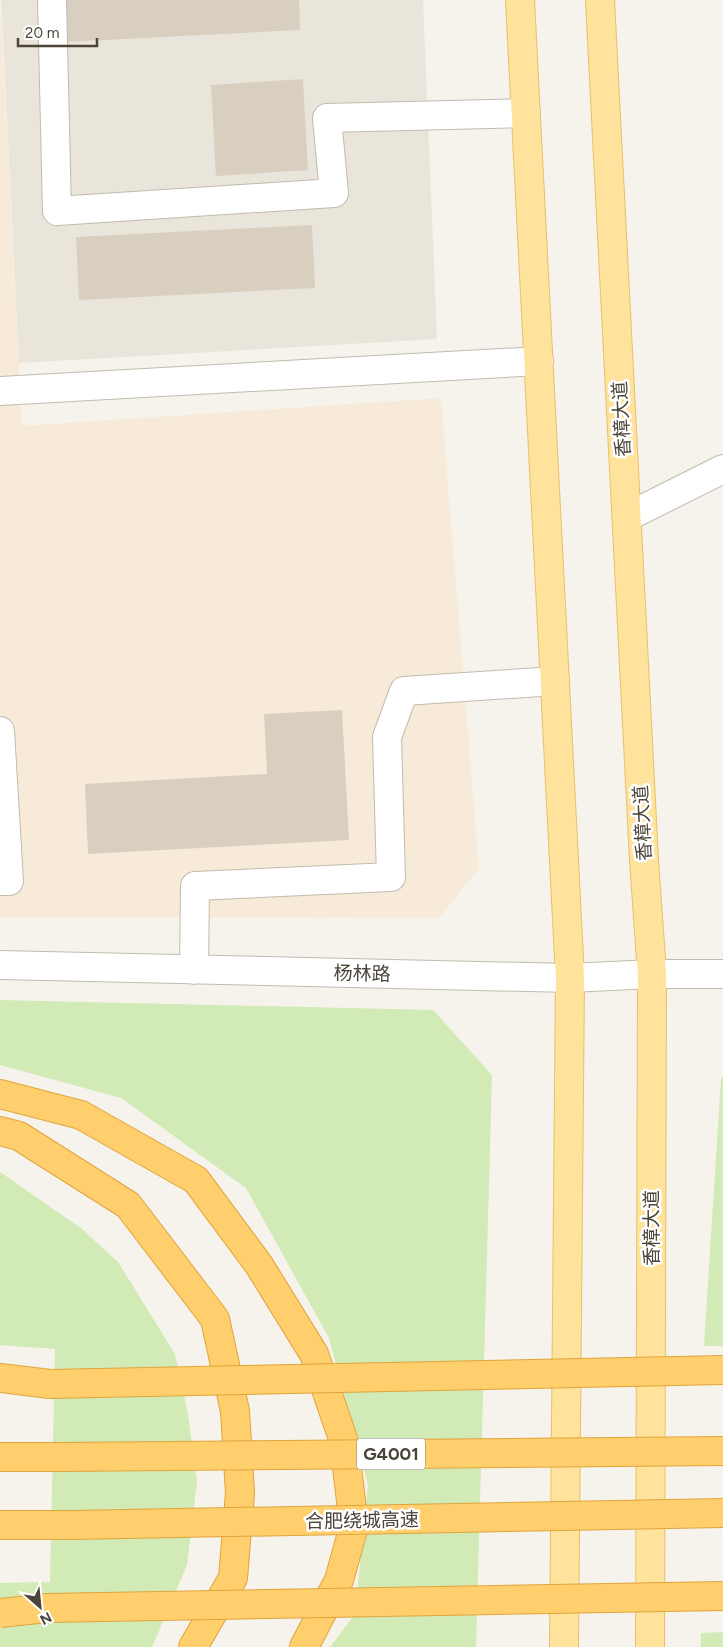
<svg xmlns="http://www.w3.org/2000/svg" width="723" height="1647" viewBox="0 0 723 1647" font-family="Figtree,'Noto Sans SC',sans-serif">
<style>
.residential{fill:#eae5da}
.commercial{fill:#f7ead8}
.green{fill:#d2eab5}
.building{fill:#d8cfc1}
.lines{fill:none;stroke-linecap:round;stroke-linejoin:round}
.minor-casing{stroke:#c2bbae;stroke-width:30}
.major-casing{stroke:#e6c16a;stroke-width:30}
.highway-casing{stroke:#e0a43c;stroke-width:30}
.minor{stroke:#fff;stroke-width:28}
.major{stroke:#ffe39c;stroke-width:28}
.highway{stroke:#ffcf6e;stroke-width:28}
.highway-bridge-casing{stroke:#e0a43c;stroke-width:30;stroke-linecap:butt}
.highway-bridge{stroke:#ffcf6e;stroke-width:28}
.labels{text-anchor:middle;stroke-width:5;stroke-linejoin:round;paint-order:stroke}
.shield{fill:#fff;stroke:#817c74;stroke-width:1}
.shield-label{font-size:18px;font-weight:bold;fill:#4b4439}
.street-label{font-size:19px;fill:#4b4439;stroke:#fff}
</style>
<rect width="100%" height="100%" fill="#f6f3ec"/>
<!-- residential -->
<path class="residential" d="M1,0H423L437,339L19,363Z"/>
<!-- commercial -->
<path class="commercial" d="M0,0L22,426L441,398L479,868L439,918L0,917Z"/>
<!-- green -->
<path class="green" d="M0,1000L433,1010L492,1075L476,1647H330L355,1614L368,1485L329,1338L246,1188L121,1098L0,1065Z
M723,1076V1346H704L721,1079Z
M0,1172L82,1229L118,1262L175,1354L188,1414L197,1481L187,1565L152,1647H0V1583L50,1582L55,1349L0,1345Z
M723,1632V1647H701V1633Z"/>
<!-- building -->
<path class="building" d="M63,0H299L300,30L65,42Z
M303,79L308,170L216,176L211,85Z
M312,225L315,288L79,300L76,237Z
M342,710L349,840L88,854L85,784L267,774L264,714Z"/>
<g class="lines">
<!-- minor casing -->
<g class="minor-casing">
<path id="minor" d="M52,0L57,211L334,193L327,118L526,113
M0,391L539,361
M627,517L723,469
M0,731L9,881H0
M0,965L570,978L652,974H723
M194,970L195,886L391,877L387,737L404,691L555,681"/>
</g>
<!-- major casing -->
<g class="major-casing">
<path id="major" d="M520,0L570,978L564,1647
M600,0L644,860L652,974L650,1647"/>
</g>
<!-- highway casing -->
<g class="highway-casing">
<path id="highway" d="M0,1094L81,1115L196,1180L259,1265L314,1354L344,1442L354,1526L339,1580L304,1647
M0,1131L19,1136L128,1205L215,1319L235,1411L240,1493L233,1578L193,1647
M0,1378L50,1384
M0,1457H59
M0,1525H72"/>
</g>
<!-- minor -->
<use href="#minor" class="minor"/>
<!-- major -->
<use href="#major" class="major"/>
<!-- highway -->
<use href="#highway" class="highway"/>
<!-- highway-bridge casing -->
<g class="highway-bridge-casing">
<path id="highway-bridge" d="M50,1384L723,1370
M59,1457L723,1451
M72,1525L723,1513
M0,1613L47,1608L723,1596"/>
</g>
<!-- highway-bridge -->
<use href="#highway-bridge" class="highway-bridge"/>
</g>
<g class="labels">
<!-- shield labels -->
<rect class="shield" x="357" y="1438.5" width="68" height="31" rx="4"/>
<g class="shield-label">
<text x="391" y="1460">G4001</text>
</g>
<!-- street labels -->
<g class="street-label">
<text transform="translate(621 419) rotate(-93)" y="7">香樟大道</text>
<text transform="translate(642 823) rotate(-93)" y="7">香樟大道</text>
<text transform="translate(362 973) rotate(1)" y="7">杨林路</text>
<text transform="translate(651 1228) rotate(-90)" y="7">香樟大道</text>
<text transform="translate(362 1520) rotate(-1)" y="7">合肥绕城高速</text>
</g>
</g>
<!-- north arrow -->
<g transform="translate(40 1607) rotate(153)" stroke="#ffffff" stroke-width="4" paint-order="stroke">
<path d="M0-4L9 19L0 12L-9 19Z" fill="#4b4439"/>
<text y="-8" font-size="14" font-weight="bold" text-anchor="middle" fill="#4b4439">N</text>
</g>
<!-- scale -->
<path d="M18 38v8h79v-8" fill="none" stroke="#4b4439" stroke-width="2.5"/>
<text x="25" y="38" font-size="15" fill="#4b4439" stroke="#ffffff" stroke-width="4" paint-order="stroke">20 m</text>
</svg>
